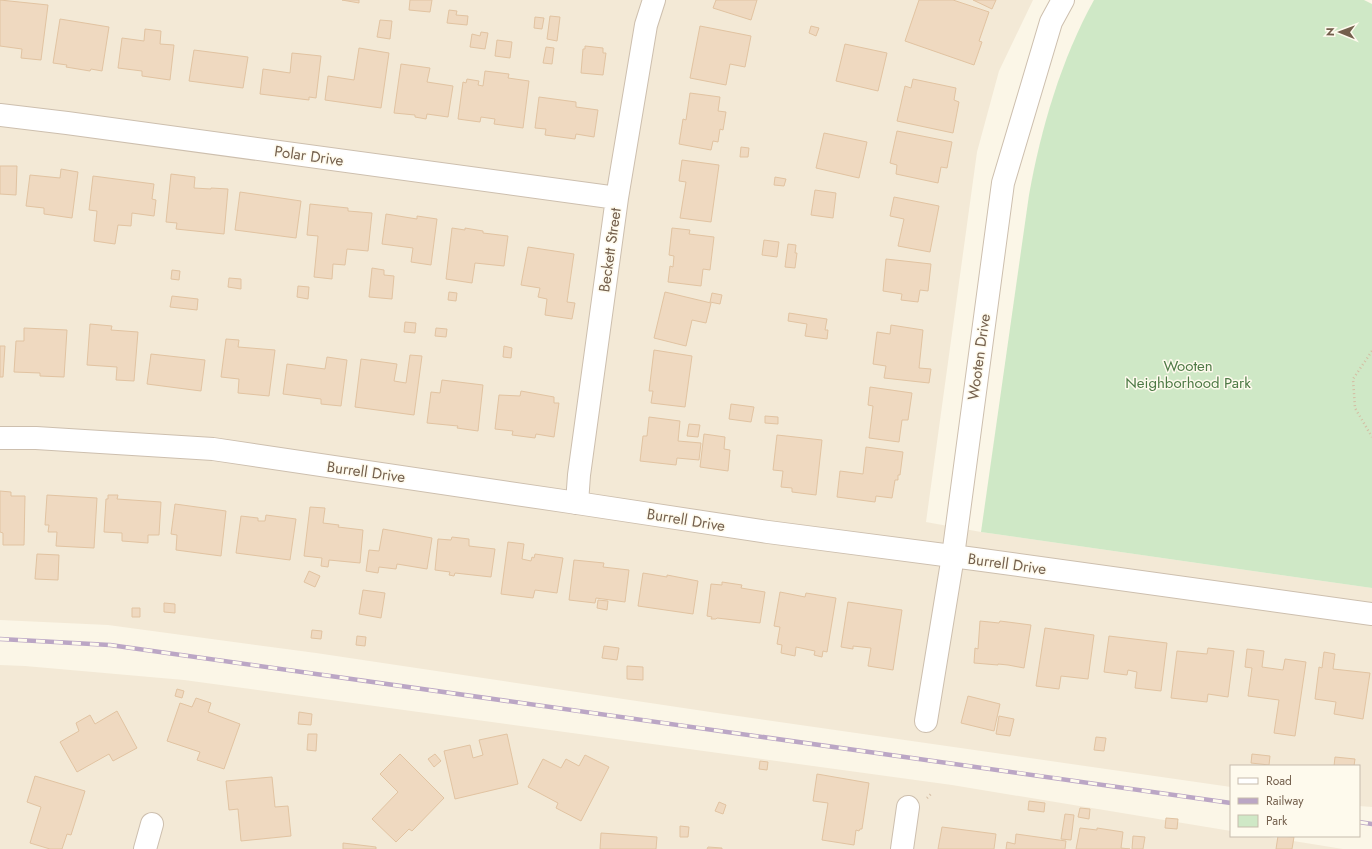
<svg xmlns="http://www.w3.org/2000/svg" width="1372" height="849" viewBox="0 0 1372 849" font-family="Jost,sans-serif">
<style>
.residential{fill:#f3e9d6}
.green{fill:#cfe8c6}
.building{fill:#efd9c0;stroke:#e1c3a1}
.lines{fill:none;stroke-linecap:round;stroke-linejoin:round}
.minor-casing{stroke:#cdbfae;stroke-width:24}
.tertiary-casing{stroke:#cdbfae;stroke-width:24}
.path{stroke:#d4bda3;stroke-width:2.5;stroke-dasharray:1 3;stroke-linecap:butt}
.minor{stroke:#fff;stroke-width:22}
.tertiary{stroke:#fff;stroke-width:22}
.rail-casing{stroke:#bba6c5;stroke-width:4.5}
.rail{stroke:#fefaed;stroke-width:3;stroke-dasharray:9;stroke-linecap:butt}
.labels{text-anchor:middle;stroke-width:3;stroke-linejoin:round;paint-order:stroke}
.street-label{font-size:15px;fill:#74604d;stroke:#fefaed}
.park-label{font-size:15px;fill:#4d7945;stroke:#fefaed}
</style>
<rect width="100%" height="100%" fill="#fbf6e7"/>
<!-- residential -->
<path class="residential" d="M0,0H1033L999,71L977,152L926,522L981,532L1372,588V807L1359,806V766H1231V787L717,713L316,653L108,625L0,620Z
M0,665L25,666L184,680L952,785L1231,831V836H1263L1343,849H0Z"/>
<!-- green -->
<path class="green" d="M1094,0H1364L1372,4V588L981,532L1029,195C1041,128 1061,60 1094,0Z"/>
<!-- building -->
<path class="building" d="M0,0L48,5L41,60L21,58L22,49L0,46Z
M342,0H359V3Z
M410,0H432L430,12L409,10Z
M716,0H757L751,20L713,8Z
M919,0H953L989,12L979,41L982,42L974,65L905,41Z
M973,0H996L992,9Z
M449,10L457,11L456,15L468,16L467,25L447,23Z
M550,16L560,17L557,41L547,39Z
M535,17L544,18L542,29L534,28Z
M60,19L109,27L102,71L91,69L90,71L66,67L67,65L53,63Z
M380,20L392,21L390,39L377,37Z
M700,26L751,36L745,67L730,64L726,85L690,78Z
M811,26L819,28L816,36L809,33Z
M145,29L161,31L160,44L174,45L170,80L142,76V71L118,68L122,38L144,41Z
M481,32L488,33L485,49L470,47L472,34L480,36Z
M497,40L512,42L510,58L495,56Z
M845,44L887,53L878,91L836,81Z
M585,46L603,48V53H606L603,75L581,73L583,49H585Z
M546,47L554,48L552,64L543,63Z
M359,48L389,53L381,108L325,100L328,76L354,80Z
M194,50L248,57L243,88L189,81Z
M292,53L321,56L316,98L309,97V100L260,94L263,69L290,73Z
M401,64L430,68L427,82L453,86L448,117L427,114L426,119L415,117V115L394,113Z
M485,71L509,74L508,78L529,81L523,128L494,124L495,119L481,117L480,122L458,119L463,82L466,83L467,79L479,81L478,85L483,86Z
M913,79L956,88L954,100L959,102L953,133L897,121L905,86L911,88Z
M690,93L720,97L718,111L726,112L723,130L720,129L718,142L713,141L711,150L679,144L683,119L686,120Z
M539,97L576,102V107L598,110L594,137L576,134L575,139L545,135L546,129L535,128Z
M897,131L952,142L947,168L941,167L938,183L896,174L897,165L890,163Z
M824,133L867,142L859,178L816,168Z
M741,147L749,148L748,157H740Z
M682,160L719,165L711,222L680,218L686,182L679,181Z
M0,166H17L16,195L0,194Z
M61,169L78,172L72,218L44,214V208L26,206L30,175L60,178Z
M171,174L195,177L194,188L211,189V188L228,189L224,234L176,229L177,223L166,222Z
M93,176L154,184L152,199L156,200L154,216L132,213L131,226L118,225L115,244L94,241L97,211L89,210Z
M775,177L786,179L784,186L774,185Z
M815,190L836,193L833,218L811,215Z
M240,192L301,201L296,238L235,230Z
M894,197L939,206L930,252L898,246L904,219L890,216Z
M310,204L348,208V211L372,213L368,251L347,249L345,265L333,264L332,279L314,277L318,236L307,235Z
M386,214L417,219V216L437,219L431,265L411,262L413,248L382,244Z
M452,228L465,230V228L483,231V233L508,236L504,266L475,263L472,283L446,279Z
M672,228L690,230L689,234L714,237L710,270L703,269L701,286L668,282L670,266L673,267L674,256L669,255Z
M764,240L779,242L777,257L762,255Z
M788,244L796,245L795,253H797L795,268L785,267Z
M528,247L574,254L567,302L575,303L572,319L545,315L547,299L538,297L540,288L521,285Z
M886,259L931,264L928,291L920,290L918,302L901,300L902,294L883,291Z
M372,268L384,270V275L394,276L392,299L369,297Z
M172,270L180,271L179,280L171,279Z
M229,278L241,279V289L228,287Z
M298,286L309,287L308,299L297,297Z
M449,292L457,293L456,301L448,300Z
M665,292L711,303L706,323L692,320L686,346L654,338Z
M712,293L722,295L720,304L710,302Z
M172,296L198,299L197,310L170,307Z
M789,313L827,319L825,330H828L827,339L805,336L807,324L788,321Z
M405,322L416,323L415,333L404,332Z
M90,324L112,326L111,330L138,332L134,381L116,380L117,367L87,365Z
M891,325L923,330L919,368L931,369L929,383L884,378L886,366L873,364L877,332L890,334Z
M24,328L67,330L64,377L40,376V373L14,372L16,341H24Z
M436,328L447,329L446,337L435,336Z
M226,339L239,340L238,347L275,350L269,396L238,393L239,379L221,377Z
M0,346H5L3,377H0Z
M504,346L512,348L511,358L503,357Z
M654,350L692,356L685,407L651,403L653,391H649Z
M151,354L205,360L201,391L147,384Z
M410,355L422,356L414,415L355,407L361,359L397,364L394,381L406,383Z
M327,357L347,360L341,406L321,404V399L283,394L287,364L325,369Z
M442,380L483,385L478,431L457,428L458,426L427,423L431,392L440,393Z
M870,387L912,393L908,420H902L899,442L869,438L873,406L868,405Z
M521,391L554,397V403H559L554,437L536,434L535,438L512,435L513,431L495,429L499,395L520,396Z
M731,404L754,407L751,422L729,419Z
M765,416L778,417V424L765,423Z
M649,417L680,421L678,441L701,443L699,460L677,458L676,465L640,461L643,436H647Z
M689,424L700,425L698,437L687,436Z
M704,434L725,437L724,449L730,450L728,471L700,467Z
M777,435L822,440L816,495L792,492V488L781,487L783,471L773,470Z
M866,447L903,452L900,475H898V480H895L892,498L876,496L875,502L837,497L840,471L863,474Z
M0,491L11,492V496H25L24,545H3V533L0,532Z
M47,495L97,498L94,548L56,546L57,532H48L49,525H45Z
M108,495H118L117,499L161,502L159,535H148V543L122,541V533L104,532L106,499H108Z
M175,504L226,511L221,556L176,550L177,535L171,534Z
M310,507L325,508L323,523L339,525L338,527L363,530L360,563L329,560L328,567L321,566L322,558L304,556Z
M266,515L296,519L290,560L236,553L241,516L258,518V521H265Z
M383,529L432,538L427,569L397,564L396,569L379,567L378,573L366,571L369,550L379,551Z
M452,537L469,539V546L495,549L491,577L455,573L454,576L449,575L450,572L435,570L438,539L451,540Z
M508,542L524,544L522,559L531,561L532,557L534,558L535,554L563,558L557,593L535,590L533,598L501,594Z
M37,554L59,555L58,580L35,579Z
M574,560L604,563L603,567L629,570L625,602L596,598L595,603L569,600Z
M309,571L320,576L315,587L304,582Z
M643,573L667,577V575L698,581L693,614L638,606Z
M722,582L742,585L741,588L765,592L760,623L717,618L716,619H711L712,617L707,616L711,584L722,585Z
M363,590L385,593L381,618L359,614Z
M780,592L805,597L806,593L836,598L827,652L823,651L822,657L814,655L815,651L796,647L795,656L781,653L782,645L777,644L780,627L774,626Z
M598,600L608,601L607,610L597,608Z
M848,602L902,610L893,670L868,666L871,648L853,646V649L841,647Z
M164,603L175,604V613L164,612Z
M132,608H140V617H132Z
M980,621L999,623L1000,621L1031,625L1024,668L1008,665L998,664V665L974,663L975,648L978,649Z
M1045,628L1094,635L1088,679L1061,676L1059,689L1036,686Z
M312,630L322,631L321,639L311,638Z
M357,636L366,637L365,646L356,645Z
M1109,636L1167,643L1161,691L1135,688L1137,672L1128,670L1127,675L1104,672Z
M604,646L619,648L617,660L602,658Z
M1208,648L1234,651L1228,697L1208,694L1207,702L1171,698L1177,651L1207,654Z
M1247,649L1264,651L1262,667L1283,670L1285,659L1306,662L1295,736L1274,733L1279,700L1248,696L1252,668L1245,667Z
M1324,652L1335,654L1333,669L1370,673L1363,719L1334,714L1336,702L1315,699L1319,667L1322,668Z
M627,666L643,667V680L627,679Z
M177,689L184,691L182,698L175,696Z
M968,696L1000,704L994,731L961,723Z
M196,698L211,703L208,712L240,724L224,769L197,760L200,752L167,741L180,703L192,707Z
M117,711L137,748L113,761L109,754L77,772L60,742L79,731L76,723L90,715L95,724Z
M299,712L312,714L311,725L298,724Z
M999,716L1014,719L1010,736L996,734Z
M308,734H317L316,751L307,750Z
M507,734L518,784L455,799L444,751L470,745L473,758L483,755L479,740Z
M1096,737L1106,738L1104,751L1094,750Z
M400,754L444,798L412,831L409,829L396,842L372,819L398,792L380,774Z
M435,754L441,761L434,767L428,759Z
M1252,754L1270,756L1269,765L1251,763Z
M585,755L609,767L581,821L556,808L558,803L528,787L543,759L561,768L566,759L579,766Z
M1335,757L1355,759L1354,766H1334Z
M760,761L768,762L767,770L759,769Z
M817,774L869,783L862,829H860L859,831L856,830L854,845L822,840L828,803L813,801Z
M35,776L85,791L71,835L67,834L62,849H50L30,843L41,807L27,802Z
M272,777L275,807L288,806L291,836L241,841L238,809L229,810L226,781Z
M1029,801L1045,803L1044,812L1028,810Z
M719,802L726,805L723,814L715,811Z
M1080,808L1090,809L1089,819L1078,817Z
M1065,814L1074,815L1071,840L1061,839Z
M1166,818L1178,819L1177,829L1165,828Z
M680,826L689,827L688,837H680Z
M942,827L996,834L994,849H938Z
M1080,828L1097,830V828L1123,832L1121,848L1130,849H1076Z
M601,833L657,837L656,849H600Z
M1016,834L1066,841L1065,849H1006L1007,842L1015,844Z
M1133,836L1145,837L1143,849H1132Z
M1278,836L1294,837L1292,849H1276Z
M343,843L376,847V849H343Z
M708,847L722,848V849H707Z"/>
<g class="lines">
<!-- minor casing -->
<g class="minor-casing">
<path id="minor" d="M0,115L67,123L617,198
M577,503L579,475L617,198L646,25L654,0
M926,721L953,556L1003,183L1051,22L1063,0
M145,849L152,824
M902,849L908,807"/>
</g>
<!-- tertiary casing -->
<g class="tertiary-casing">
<path id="tertiary" d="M0,438H36L213,449L577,503L768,532L975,559L1372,614"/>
</g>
<!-- path -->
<path class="path" d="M1372,351L1353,379L1355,408L1372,437
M927,798L932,793"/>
<!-- minor -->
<use href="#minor" class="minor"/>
<!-- tertiary -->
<use href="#tertiary" class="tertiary"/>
<!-- rail casing -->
<g class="rail-casing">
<path id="rail" d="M0,639L110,645L1231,803
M1359,822L1372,824"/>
</g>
<!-- rail -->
<use href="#rail" class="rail"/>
</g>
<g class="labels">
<!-- street labels -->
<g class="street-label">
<text transform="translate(309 156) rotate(8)" y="5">Polar Drive</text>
<text transform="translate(610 250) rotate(-82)" y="5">Beckett Street</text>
<text transform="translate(979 357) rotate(-82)" y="5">Wooten Drive</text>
<text transform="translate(366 472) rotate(8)" y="5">Burrell Drive</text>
<text transform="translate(686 520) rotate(9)" y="5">Burrell Drive</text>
<text transform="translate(1007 564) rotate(8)" y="5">Burrell Drive</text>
</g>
<!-- park labels -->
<g class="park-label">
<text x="1188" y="371">Wooten<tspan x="1188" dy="17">Neighborhood Park</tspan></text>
</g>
</g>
<!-- legend -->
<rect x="1230" y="765" width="130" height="72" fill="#fefaed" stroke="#c7bcad"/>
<rect x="1238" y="778" width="20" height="6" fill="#ffffff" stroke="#c7bcad"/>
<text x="1266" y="785" font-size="12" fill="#74604d">Road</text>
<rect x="1238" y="798" width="20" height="6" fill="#bba6c5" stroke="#c7bcad"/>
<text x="1266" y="805" font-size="12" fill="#74604d">Railway</text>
<rect x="1238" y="815" width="20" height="12" fill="#cfe8c6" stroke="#c7bcad"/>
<text x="1266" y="825" font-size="12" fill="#74604d">Park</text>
<!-- north arrow -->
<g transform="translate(1340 32) rotate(271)" stroke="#fefaed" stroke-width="3" paint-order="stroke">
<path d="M0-3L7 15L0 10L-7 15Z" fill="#74604d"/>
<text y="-6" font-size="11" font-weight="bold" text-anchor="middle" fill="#74604d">N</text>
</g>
</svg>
